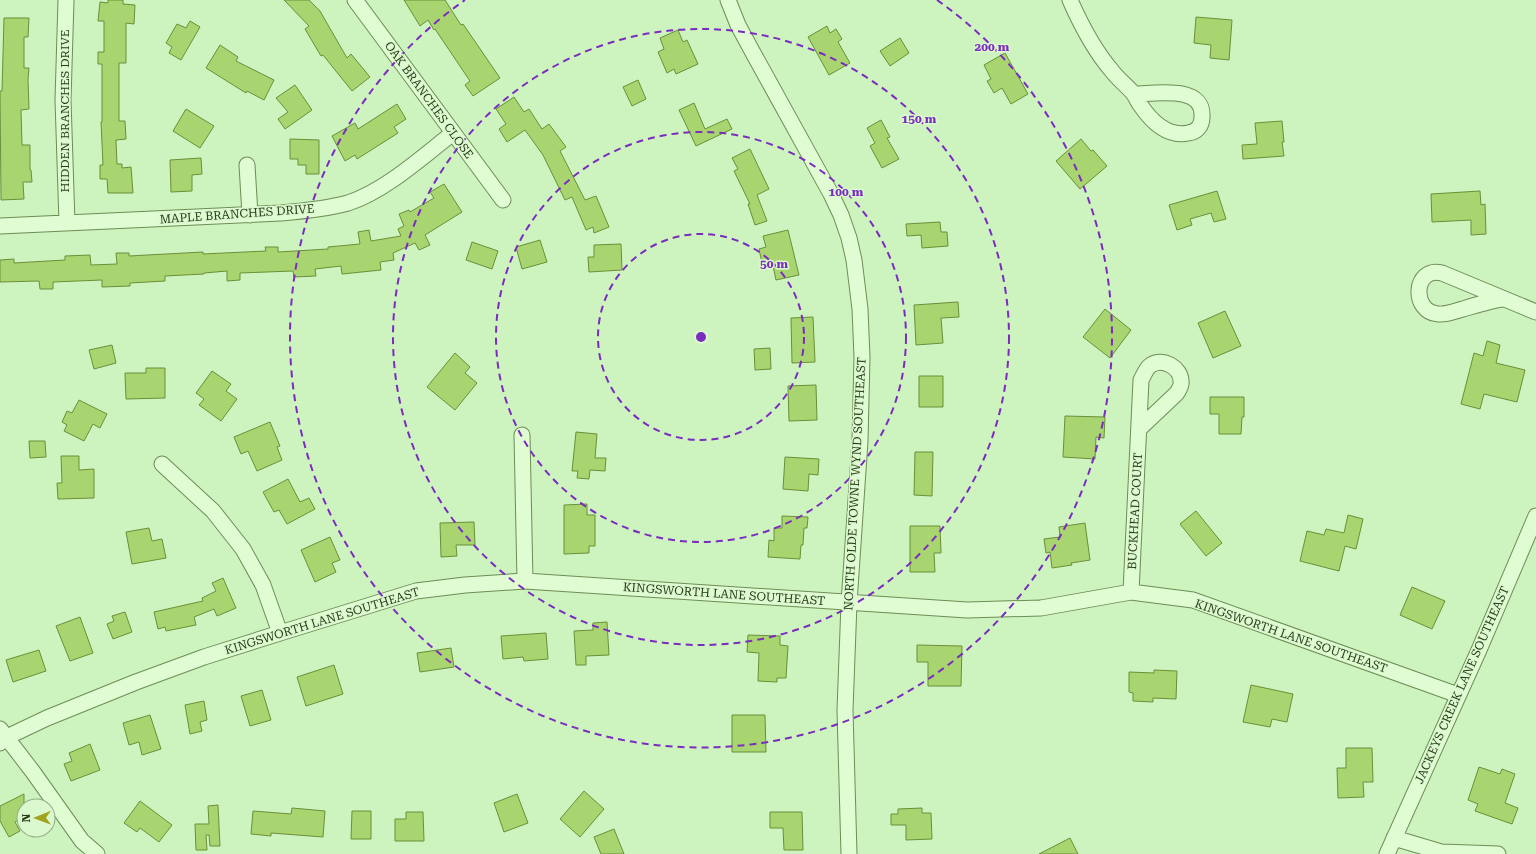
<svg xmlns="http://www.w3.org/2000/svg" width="1536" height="854" viewBox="0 0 1536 854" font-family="'Roboto Serif',serif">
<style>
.building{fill:#a9d570;stroke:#6b8f38}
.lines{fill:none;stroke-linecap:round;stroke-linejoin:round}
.minor-casing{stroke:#6e8d55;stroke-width:17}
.minor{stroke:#dffcd3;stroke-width:15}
.ring{fill:none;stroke:#7b2cbf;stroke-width:2;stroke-dasharray:7 5}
.labels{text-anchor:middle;stroke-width:3;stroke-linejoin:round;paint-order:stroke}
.street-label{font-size:12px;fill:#2b3b1b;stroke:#dbf9cf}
.centre{fill:#7b2cbf;stroke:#dbf9cf;stroke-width:2}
.ring-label{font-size:12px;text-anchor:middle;font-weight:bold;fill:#7b2cbf;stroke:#dbf9cf;stroke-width:3;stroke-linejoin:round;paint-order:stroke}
</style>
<rect width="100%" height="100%" fill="#cdf3bf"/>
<!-- building -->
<path class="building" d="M108,0H123V4L135,5L134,24L126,23V63H119V121H125L126,139L116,140L117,164H122V168L131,167L133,193H108L107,179H100V165H103L101,122H102V64H98V52H104V21H98L100,2L108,3Z
M284,0H309L320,11L347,58L351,54L370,77L352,91L323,55L321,56L305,29L309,26Z
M404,0H445L461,25L463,24L500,78L473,96L465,85L470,81L435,29L434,30L428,20L420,26Z
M1196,17L1232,20L1229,60L1210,58L1211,45L1194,43Z
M4,18H29L28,37H24V68H29L28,79L29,109L21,110L22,145H30V170H31L32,182H23L24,199L1,200L0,91H2Z
M190,21L200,27L181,60L169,53L172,47L166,43L177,24L186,28Z
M827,26L830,33L836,29L842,39L838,42L850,63L829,75L808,37Z
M678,30L683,42L687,40L698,64L676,74L674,69L667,73L658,52L664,49L660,38Z
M900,38L909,53L890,66L880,51Z
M220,45L238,57L236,61L274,80L264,100L247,91L246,93L206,68Z
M1005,53L1028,94L1011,104L1002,88L994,93L987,81L991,79L984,65Z
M638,80L646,99L632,106L623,87Z
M295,85L312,110L285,129L278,119L288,112L276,98Z
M514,97L524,112L529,109L542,129L549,124L566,147L560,151L585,200L596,196L609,227L594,233L593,227L586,230L572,197L565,200L543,155L525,130L507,142L499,129L506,124L496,109Z
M694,103L705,129L727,119L732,129L696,146L679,110Z
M397,104L406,119L394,127L398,133L357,159L355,155L345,161L332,136L355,123L358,129Z
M186,109L214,126L200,148L173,131Z
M881,120L890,137L887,138L899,159L882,168L870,146L875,143L867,128Z
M1282,121L1284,142H1282L1284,156L1243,159L1242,145L1257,144L1255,123Z
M290,139L319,140V174H306V165H298V159H290Z
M1081,139L1091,151L1093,150L1107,166L1080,189L1056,161Z
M750,149L769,189L757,195L767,221L755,225L748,204H750L734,171L738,169L732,158Z
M201,158L202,174L192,175V191L171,192L170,160Z
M444,184L462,212L425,235L430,245L419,250L415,243L393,253L394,260L380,262L381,270L342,274L341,266L315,269L316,276L294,277L293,271L240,273V280L227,281V271L204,273V274L165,276V281L130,283V286L102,287V280L53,282V289H40L39,281L0,282V260L14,259V263L65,260V256L90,255L91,265L117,264L116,253H129V256L203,252V254L266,251L265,247H278V252L328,249V247L360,244L358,232L369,230L371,241L401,236L398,229L404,226L399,214L409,210L410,212L434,198L430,192Z
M1217,191L1226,219L1214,222L1211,213L1190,219L1192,225L1177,230L1169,205Z
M1480,191L1481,205L1485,204L1486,234L1471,235V220L1432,222L1431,194Z
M940,222L941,232H947L948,246L922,248L921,235L907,236L906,224Z
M788,230L799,275L776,280L772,261L762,263L759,249L766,247L763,236Z
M540,240L547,262L522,269L516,247Z
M472,242L498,251L492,269L466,260Z
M621,244L622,270L589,272L588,257H594V245Z
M958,302L959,317L941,318L943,343L916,345L914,305Z
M1105,309L1131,330L1110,358L1083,337Z
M1225,311L1241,346L1213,358L1198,323Z
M813,317L815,362L792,363L791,318Z
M1487,341L1500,345L1496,363L1525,370L1517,402L1484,394L1480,409L1461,404L1474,353L1483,356Z
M112,345L116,363L94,369L89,350Z
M770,348L771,369L755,370L754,349Z
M455,353L470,367L465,373L477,383L455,410L427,387Z
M146,368H165V398L126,399L125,373H146Z
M212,371L231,384L226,391L237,399L221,421L199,405L204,399L196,393Z
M919,376H943V407H919Z
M816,385L817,420L789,421L788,386Z
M1210,397H1244V417H1242L1241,434H1219V414H1210Z
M79,400L107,414L100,428L93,424L84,441L64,431L67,425L62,422L67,411L72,413Z
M1065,416L1105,417L1104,438L1096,437L1095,459L1063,457Z
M270,422L280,446L277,447L282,460L257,471L248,451L241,454L234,437Z
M576,432L597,434L595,458H606L605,471L590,470L589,479L577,478L578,471H572Z
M29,441H45L46,457L30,458Z
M915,452H933L932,496L914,495Z
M61,456H79V470L94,469V498L58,499L57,483H62Z
M785,457L819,459L818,475L809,474L808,491L783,489Z
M288,479L300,502L309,498L315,509L287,524L279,510L274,512L263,492Z
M587,504V515H595V546H589V553L564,554V505Z
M1196,511L1222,543L1206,556L1180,524Z
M1348,515L1363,519L1356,549L1345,546L1339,571L1300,561L1307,531L1324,535L1326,529L1344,533Z
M782,516L808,517L807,528H804L803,545H801L800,559L768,557L769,540L774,541V528H782Z
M474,522L475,545H456L457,556L441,557L440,523Z
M1085,523L1090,560L1071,563L1072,565L1052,568L1050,552L1046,553L1044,539L1060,537L1059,527Z
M910,526H940L941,553H934L935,572H910Z
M149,528L152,541L162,539L166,558L132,564L126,532Z
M330,537L340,560L332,563L336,572L315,582L301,550Z
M223,578L236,608L217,616L214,609L194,617L196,625L166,631L165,627L158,629L154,612L203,601L202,598L216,591L212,583Z
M1412,587L1445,601L1432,629L1400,615Z
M125,612L132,632L113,639L107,624L114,621L112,616Z
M80,617L93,653L70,661L56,626Z
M607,622L609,655L586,656V665H576L574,631L593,630V623Z
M546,633L548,659L524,661L523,657L503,659L501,636Z
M748,635L780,636V645L788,646L786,678H777V682L758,681L759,653L747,652Z
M917,645L962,646L961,686H928V662H917Z
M451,648L454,667L420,672L417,653Z
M39,650L46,671L13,682L6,660Z
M334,665L343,694L306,706L297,677Z
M1154,670L1177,671L1176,699L1153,698V702L1133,701V693L1129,692V672L1154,673Z
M1251,685L1293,694L1287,722L1272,719L1270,727L1243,722Z
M262,690L271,720L250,726L241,696Z
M204,701L207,720L200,722L202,731L190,734L185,705Z
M150,715L161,749L142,755L139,742L129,745L123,723Z
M732,715H765L766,752H732Z
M90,744L100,770L71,781L64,764L72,761L69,753Z
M1346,748H1372L1373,782H1363L1364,797L1338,798L1337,768H1346Z
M1479,767L1500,774L1502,769L1515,774L1505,803L1518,808L1512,824L1475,811L1478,804L1468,800Z
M584,791L604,809L580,837L560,819Z
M24,794V817L15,822L20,831L9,837L0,821V806Z
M517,794L528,823L504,832L494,803Z
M140,801L172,825L159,842L140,828L137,832L124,823Z
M218,805L220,846H210L209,835H206L207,850H196L195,824H209L208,806Z
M292,808L325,811L323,837L271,833V836L251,834L253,811L291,814Z
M922,808V813H931L932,839L906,840V825H891V814H898V809Z
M352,811H371V839H351Z
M406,812H423L424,841H395V819H406Z
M770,812H802L803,850H784L783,828H770Z
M614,829L624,854H601L594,837Z
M1070,838L1078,854H1039Z"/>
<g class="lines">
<!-- minor casing -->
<g class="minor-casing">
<path id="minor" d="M66,0L63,100L67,223
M355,0L503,200
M728,0L738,25L752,51L831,194L841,215L849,238L854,260L860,309L862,357L860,441L849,603L845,710L849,854
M1070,0C1081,25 1094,50 1112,71C1118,79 1126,85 1133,93C1136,97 1138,102 1141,106C1152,122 1168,137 1188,133C1197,132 1202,126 1202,117C1204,84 1154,94 1134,94
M247,165L250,215
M0,226L281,213C304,211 326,209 348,203C385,191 422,157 453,133
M1502,299C1489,301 1476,305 1463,309C1455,311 1447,315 1438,314C1411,312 1413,266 1442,273L1536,312
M522,435L525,581
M162,464L213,511L243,549L263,585L280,633
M1131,592L1141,380C1144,375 1146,368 1151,365C1163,357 1181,368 1181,381C1182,386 1179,389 1177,393L1139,429
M0,729L33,772L82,841L97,854
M0,743L7,737L47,718L136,682L204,657L280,633L416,591L465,585L525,581L967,610L1041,608L1131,592L1193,600L1458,695
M1394,838L1441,852L1498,854
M1387,854L1479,650L1536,516"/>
</g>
<!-- minor -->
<use href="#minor" class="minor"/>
</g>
<!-- distance rings -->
<g class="ring">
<circle cx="701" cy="337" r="103"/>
<circle cx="701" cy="337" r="205"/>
<circle cx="701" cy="337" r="308"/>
<path d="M937 0A411 411 0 1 1 465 0"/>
</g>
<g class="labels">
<!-- street labels -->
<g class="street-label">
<text transform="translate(429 100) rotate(54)" y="4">OAK BRANCHES CLOSE</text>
<text transform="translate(65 111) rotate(-90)" y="4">HIDDEN BRANCHES DRIVE</text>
<text transform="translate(237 214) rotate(-4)" y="4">MAPLE BRANCHES DRIVE</text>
<text transform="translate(855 484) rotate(-87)" y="4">NORTH OLDE TOWNE WYND SOUTHEAST</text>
<text transform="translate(1135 511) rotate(-87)" y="4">BUCKHEAD COURT</text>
<text transform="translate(724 594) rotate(4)" y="4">KINGSWORTH LANE SOUTHEAST</text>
<text transform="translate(322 621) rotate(-17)" y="4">KINGSWORTH LANE SOUTHEAST</text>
<text transform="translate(1291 636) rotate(19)" y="4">KINGSWORTH LANE SOUTHEAST</text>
<text transform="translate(1462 685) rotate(-66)" y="4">JACKEYS CREEK LANE SOUTHEAST</text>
</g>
</g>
<circle cx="701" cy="337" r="6" class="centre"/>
<g class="ring-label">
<text x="992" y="51">200 m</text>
<text x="919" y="123">150 m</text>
<text x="846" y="196">100 m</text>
<text x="774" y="268">50 m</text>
</g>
<!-- north arrow -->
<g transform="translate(36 818) rotate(269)"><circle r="19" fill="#dbf9cf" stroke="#95ad87"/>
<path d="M0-3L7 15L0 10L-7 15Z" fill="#a2a31e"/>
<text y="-6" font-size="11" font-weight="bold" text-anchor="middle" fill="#2b3b1b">N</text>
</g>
</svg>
